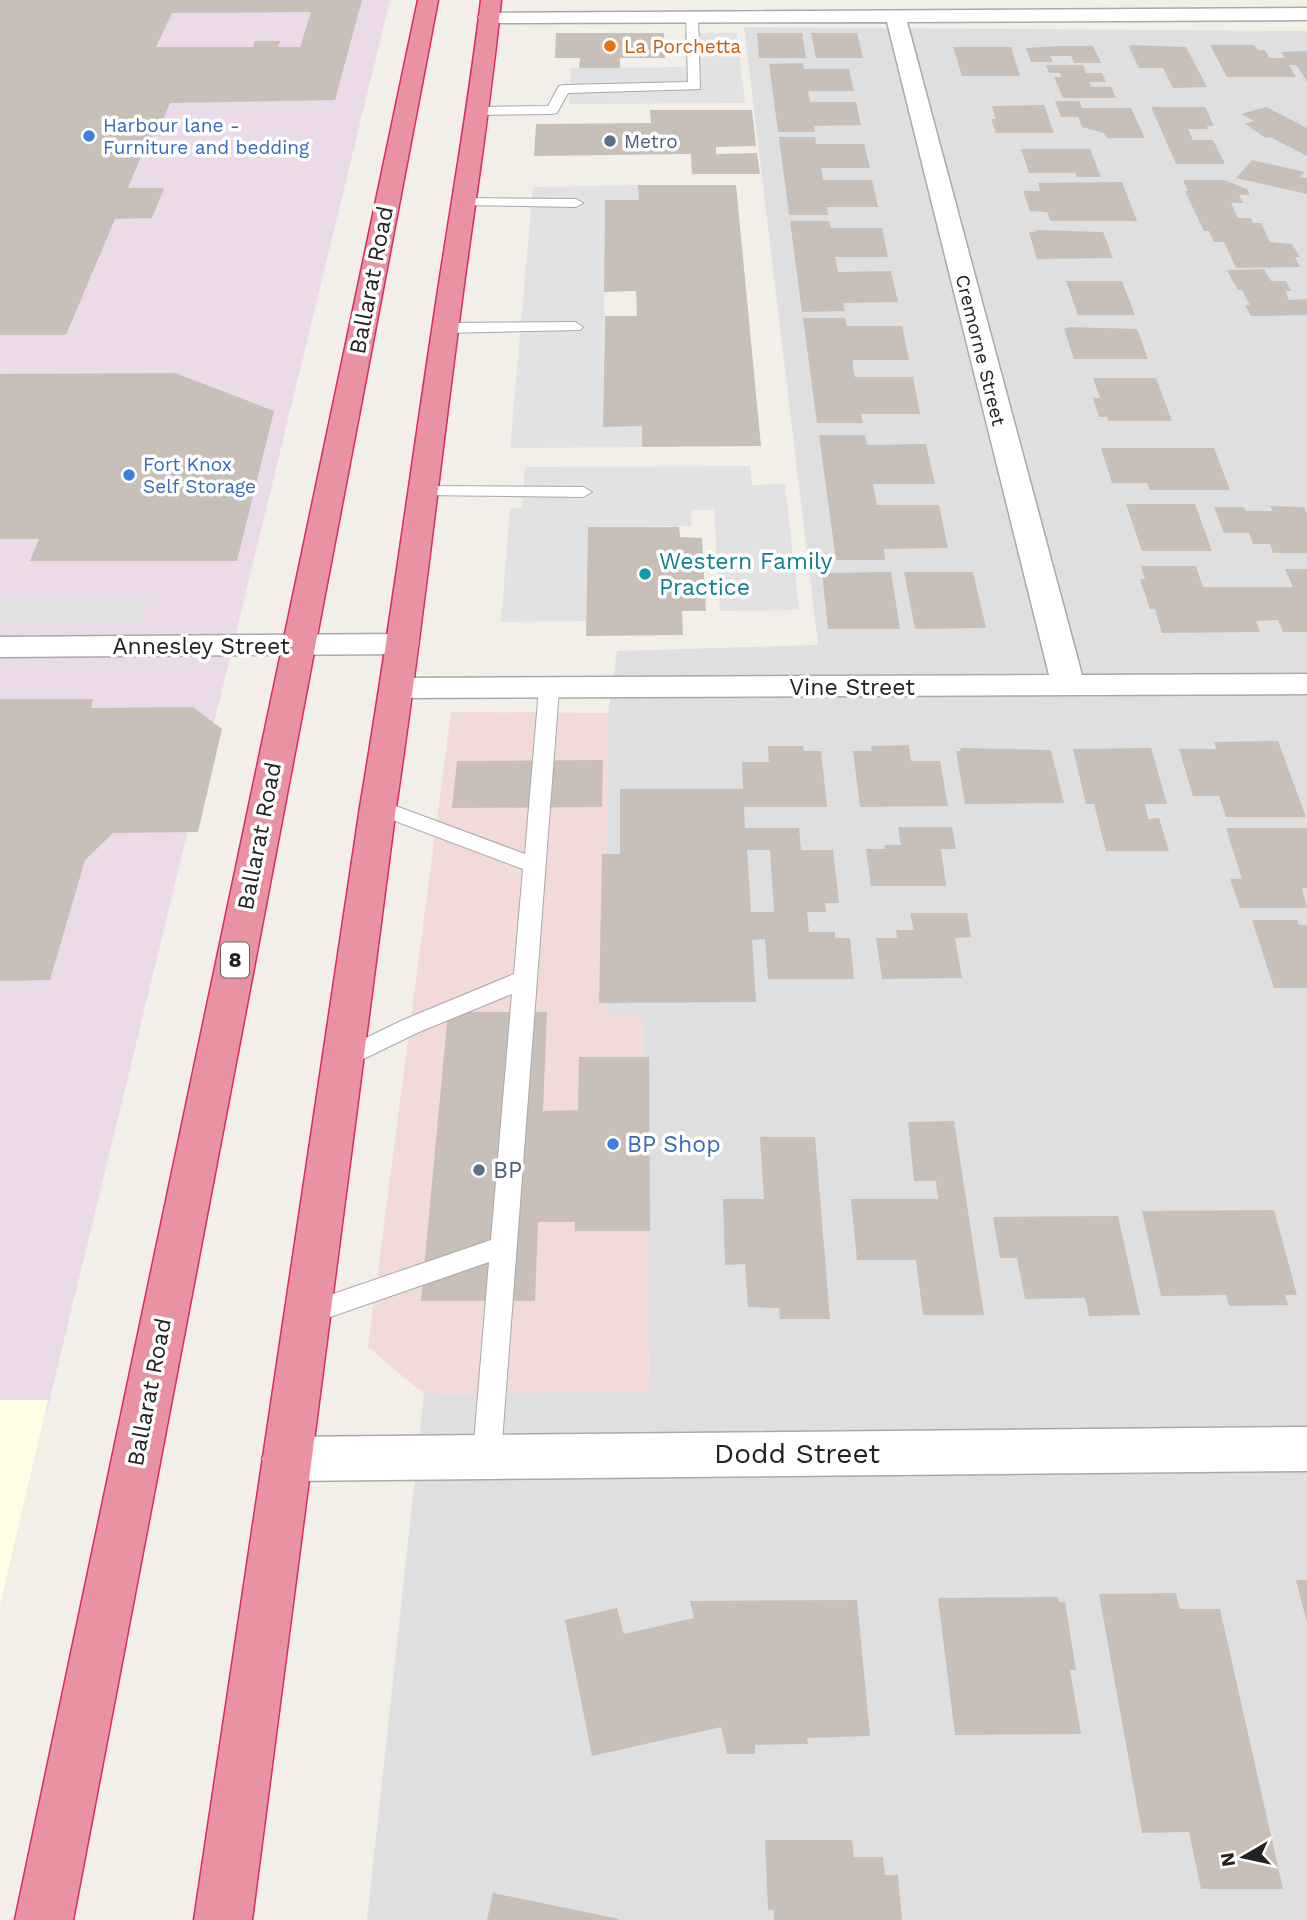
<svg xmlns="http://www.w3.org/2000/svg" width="1307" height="1920" viewBox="0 0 1307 1920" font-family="'Work Sans',sans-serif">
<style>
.residential{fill:#e0dfdf}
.commercial{fill:#f2dad9}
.industrial{fill:#ebdbe8}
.education{fill:#ffffe5}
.parking{fill:#e2e2e2}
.building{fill:#c7bfb8;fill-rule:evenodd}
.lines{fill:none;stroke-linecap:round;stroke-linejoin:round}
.lane-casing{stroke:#a9a9a9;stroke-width:2}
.street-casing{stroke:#a9a9a9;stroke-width:3}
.highway-casing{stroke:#dc2a67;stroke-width:3}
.lane{fill:#fff;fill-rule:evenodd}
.street{fill:#fff;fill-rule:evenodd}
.highway{fill:#e892a2;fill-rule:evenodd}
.food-dot{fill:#e8710a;stroke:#fff;stroke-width:2.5}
.shop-dot{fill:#3f7fe0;stroke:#fff;stroke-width:2.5}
.service-dot{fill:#5c6f8a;stroke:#fff;stroke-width:2.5}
.culture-dot{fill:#0f9aa8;stroke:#fff;stroke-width:2.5}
.labels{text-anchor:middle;stroke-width:7;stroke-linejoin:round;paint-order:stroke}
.far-food-label{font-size:19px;fill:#c56008;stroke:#fff;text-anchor:start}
.far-shop-label{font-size:19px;fill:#366cbe;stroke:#fff;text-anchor:start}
.far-service-label{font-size:19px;fill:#4e5e75;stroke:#fff;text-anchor:start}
.far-street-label{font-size:19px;fill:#222;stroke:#fff}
.shield{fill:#fff;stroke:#646464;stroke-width:2}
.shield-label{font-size:21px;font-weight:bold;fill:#222}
.street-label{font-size:23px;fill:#222;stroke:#fff}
.culture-label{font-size:23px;fill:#0d838f;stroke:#fff;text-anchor:start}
.shop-label{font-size:23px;fill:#366cbe;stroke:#fff;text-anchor:start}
.service-label{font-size:23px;fill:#4e5e75;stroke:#fff;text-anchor:start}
.near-street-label{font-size:28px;fill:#222;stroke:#fff}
</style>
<rect width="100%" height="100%" fill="#f2efe9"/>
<!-- residential -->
<path class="residential" d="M744,27L1307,31V1920H367L424,1394L649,1391L643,1019L605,1016L608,713L617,651L818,645Z"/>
<!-- commercial -->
<path class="commercial" d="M451,712L608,713L605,1015L643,1018L649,1391L424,1394L368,1347Z"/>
<!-- industrial -->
<path class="industrial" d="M0,0H390L47,1410H0Z"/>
<!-- education -->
<path class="education" d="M0,1400H48L0,1605Z"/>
<!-- parking -->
<path class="parking" d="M684,33H737L745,103L569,104L571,68L686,67Z
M638,185L639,200H605L603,426H642V447L510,448L533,187Z
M750,466L752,485L785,484L799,610L720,611L714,510H691V526L588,527L586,621L501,622L510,508H522L525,467Z
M0,599H148L141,623L0,624Z"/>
<!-- building -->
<path class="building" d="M0,0H362L335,100L170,103L156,136L149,137L128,188H164L152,218L115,219L66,335H0ZM311,12L300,47H278L280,41H255L253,47H156L172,13Z
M556,33H664L665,58H620V68H579L580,58H555Z
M757,33H802L806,58H759Z
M811,33H857L863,58H816Z
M1131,45L1186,47L1207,87L1173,88L1163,68H1139L1129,47Z
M1210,45H1254L1258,50H1265L1269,58H1285L1281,52L1307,51V81L1296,65H1289L1296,77H1227Z
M1059,46H1093L1101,63H1074L1071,56H1050L1053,62H1031L1026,48Z
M953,47H1011L1020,76H962Z
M803,63L804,69H849L854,91H808L809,97L810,102H856L861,125L814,126L815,132H778L769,64Z
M1046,65H1083L1086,73H1102L1106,82H1089L1091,87H1111L1116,98H1063L1054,77H1061L1060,73H1049Z
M1055,101H1079L1082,108H1131L1145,138H1107L1104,133L1082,127L1078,117H1061Z
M1044,105L1054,133H996L991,119H996L992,106Z
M1151,107H1205L1214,126H1207L1208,129H1188L1193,140H1213L1225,164H1176Z
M1266,107L1307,128V156L1270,137L1266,138L1245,124L1254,121L1241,114Z
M650,110H752L756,146L716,147V154L757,153L760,174H692L691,154L534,156L536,124L651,123Z
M779,137H815L816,144H864L870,168H821L823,180H872L878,207H827L828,215H789Z
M1021,149H1090L1101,177H1077L1075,173H1029Z
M1252,160L1305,172L1300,177L1307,178V194L1236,178Z
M1183,180H1224L1247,189L1250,195H1239L1243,203H1231L1238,218H1251L1253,223H1261L1270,242L1292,244L1300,257H1295L1300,267L1236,268L1224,242H1214L1209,231H1204L1185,191H1188Z
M1122,182L1137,221H1051L1047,212L1030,211L1023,191H1040L1038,183Z
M638,185H736L761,446L642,447V426L603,427L605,316H637L636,291L604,292L605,200H639Z
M790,221H829L831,228H882L888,257H835L838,272L891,271L898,302L843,303L845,311L802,312Z
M1035,230L1103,232L1113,258L1037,259L1029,232H1036Z
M1264,269L1271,281H1286L1291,291H1285L1289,300L1307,299V315L1251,316L1245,305H1250L1242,290H1238L1227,270Z
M1066,281H1122L1135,315H1078Z
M803,318H845L847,326H902L909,360H853V368L855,377H913L920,414H861L863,423H817Z
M1069,327L1137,329L1148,359H1074L1064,329Z
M175,373L274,411L237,561H30L39,539H0V374Z
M1093,378H1156L1172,421H1108L1107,417H1099L1093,398H1100Z
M819,435H865L867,445L926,444L935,484H873L877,505H939L948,548L884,549L885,560H836Z
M1101,448H1214L1230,490H1150L1147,483H1112Z
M1126,504H1195L1212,551H1142Z
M1270,506L1304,507L1307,514V553H1273L1270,544H1253L1249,533H1224L1214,507H1244L1246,511H1273Z
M588,527H679L680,537L702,538L706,611H682L683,635L586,636Z
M1141,566H1196L1203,587H1293L1285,569H1307V632H1283L1278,620L1256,621L1260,632L1162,633L1155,609H1150L1140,579H1145Z
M891,572L900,629H828L822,573Z
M904,572H973L986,628L915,629Z
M0,699H93L91,708L193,707L222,729L198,832L113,833L85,860L50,980L0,981Z
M1278,741L1306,817H1226L1219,796H1193L1179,749H1216L1214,742Z
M909,745L911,761H940L948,806L860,807L853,751H872L871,746Z
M768,746H803L804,751H821L827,807H744L745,828H799L801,850H833L839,903H825L826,912H807L809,932H835V938H850L854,979H768L765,939L752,940L756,1002L599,1003L602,854H620V789H743L742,762H769ZM747,850H770L774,912H751Z
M960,748L1051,750L1064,803L965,804L956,751H961Z
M1151,748L1167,804H1145L1148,819L1159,818L1169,851H1106L1094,804H1086L1073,749Z
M603,760L602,807L452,808L457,761Z
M898,827H952L956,849H941L946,886H871L866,849H885V845H901Z
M1226,828H1307V888H1302L1307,908H1240L1230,879H1242Z
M910,913H967L971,937L955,938L962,978L882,979L876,938H897L896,930H914Z
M1252,920H1297L1299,925H1307V988H1274Z
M448,1012H547L543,1111L578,1110L579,1057H649L650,1231H575V1222H538L535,1301H421Z
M954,1121L984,1315H923L916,1260H857L851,1199H938L936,1181H914L908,1122Z
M760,1137H815L830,1319H780L779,1308L748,1307L745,1264L725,1265L723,1199H764Z
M1274,1210L1297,1295H1285L1288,1305L1229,1306L1226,1295L1161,1296L1142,1211Z
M1118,1216L1140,1315L1089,1316L1085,1298L1025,1299L1017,1258H1000L993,1217Z
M1296,1580H1307V1619H1306Z
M1176,1593L1180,1609H1220L1283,1889H1201L1189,1832L1142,1833L1099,1594Z
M1058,1597L1059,1602H1065L1076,1670H1070L1081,1734L955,1735L938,1598Z
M857,1600L870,1736L807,1738L808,1744L755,1745V1754H727L721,1727L592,1756L565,1620L617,1608L624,1634L694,1618L690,1601Z
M765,1840H852L854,1857H883L885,1875H898L902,1920H774V1910H768Z
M493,1893L619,1919V1920H487Z"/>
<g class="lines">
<!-- lane casing -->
<g class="lane-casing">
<path id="lane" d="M692,12L698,16L700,89L568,93L557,113L552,114L479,115L472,111L479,107L548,106L559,86L564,85L688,82L686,16Z
M464,198L576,199L583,203L576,207L459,205V199Z
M575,322L583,327L580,330L445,333L437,328L445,323Z
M423,486L583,487L592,492L583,497L417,495L414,491L417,487Z
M549,683L556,685L559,689L501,1455L497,1464L487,1468L477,1464L473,1455L489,1262L307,1325L298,1322L294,1314L298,1306L491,1240L512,994L419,1032L351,1065L343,1068L335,1065L331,1059L335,1053L403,1020L514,974L523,869L371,812L368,807L371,802H385L525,854L539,689L542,685Z"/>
</g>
<!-- street casing -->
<g class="street-casing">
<path id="street" d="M1307,8V20L907,22L1082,675L1307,674V694L397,698L385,695L380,688L385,681L397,678L1049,675L887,22L488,23L481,21L478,17L481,13Z
M403,634L414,637L419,644L414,651L403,654L0,657V637Z
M1307,1427V1471L286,1481L269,1474L262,1459L269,1444L286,1437Z"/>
</g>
<!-- highway casing -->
<g class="highway-casing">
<path id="highway" d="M418,0H438L73,1920H15Z
M481,0H501C490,111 472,220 458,330C437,489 420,648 396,807L252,1920H194L360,807C387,648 408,489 432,330C448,220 468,111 481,0Z"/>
</g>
<!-- lane -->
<use href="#lane" class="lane"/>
<!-- street -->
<use href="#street" class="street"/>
<!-- highway -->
<use href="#highway" class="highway"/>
</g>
<!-- markers -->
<circle class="food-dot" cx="610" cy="46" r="7"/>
<g class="shop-dot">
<circle cx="89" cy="136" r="7"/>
<circle cx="129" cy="475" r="7"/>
<circle cx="613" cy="1144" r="7"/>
</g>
<g class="service-dot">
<circle cx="610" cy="141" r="7"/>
<circle cx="479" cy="1170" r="7"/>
</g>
<circle class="culture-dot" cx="645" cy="574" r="7"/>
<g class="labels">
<!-- far-food labels -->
<g class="far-food-label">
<text x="624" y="53">La Porchetta</text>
</g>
<!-- far-shop labels -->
<g class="far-shop-label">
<text x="103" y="132">Harbour lane -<tspan x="103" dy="22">Furniture and bedding</tspan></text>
<text x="143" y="471">Fort Knox<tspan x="143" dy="22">Self Storage</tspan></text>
</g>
<!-- far-service labels -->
<g class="far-service-label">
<text x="624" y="148">Metro</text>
</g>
<!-- far-street labels -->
<g class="far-street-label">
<text transform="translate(981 350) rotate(76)" y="7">Cremorne Street</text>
</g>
<!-- shield labels -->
<rect class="shield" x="221" y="942.5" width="28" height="35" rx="5"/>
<g class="shield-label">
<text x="235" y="967">8</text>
</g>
<!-- street labels -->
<g class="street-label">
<text transform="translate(371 280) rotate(-79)" y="8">Ballarat Road</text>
<text x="201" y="654">Annesley Street</text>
<text x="852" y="695">Vine Street</text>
<text transform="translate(259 836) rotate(-79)" y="8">Ballarat Road</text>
<text transform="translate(149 1392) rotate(-79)" y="8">Ballarat Road</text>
</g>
<!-- culture labels -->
<g class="culture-label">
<text x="659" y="569">Western Family<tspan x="659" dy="26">Practice</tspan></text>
</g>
<!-- shop labels -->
<g class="shop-label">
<text x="627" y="1152">BP Shop</text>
</g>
<!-- service labels -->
<g class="service-label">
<text x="493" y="1178">BP</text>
</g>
<!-- near-street labels -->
<g class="near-street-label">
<text x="797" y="1463">Dodd Street</text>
</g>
</g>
<!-- north arrow -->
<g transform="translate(1244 1857) rotate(261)" stroke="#ffffff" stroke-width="5" paint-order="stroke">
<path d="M0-5L12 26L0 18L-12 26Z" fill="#222222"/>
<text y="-10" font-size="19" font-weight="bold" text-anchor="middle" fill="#222222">N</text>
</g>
</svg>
